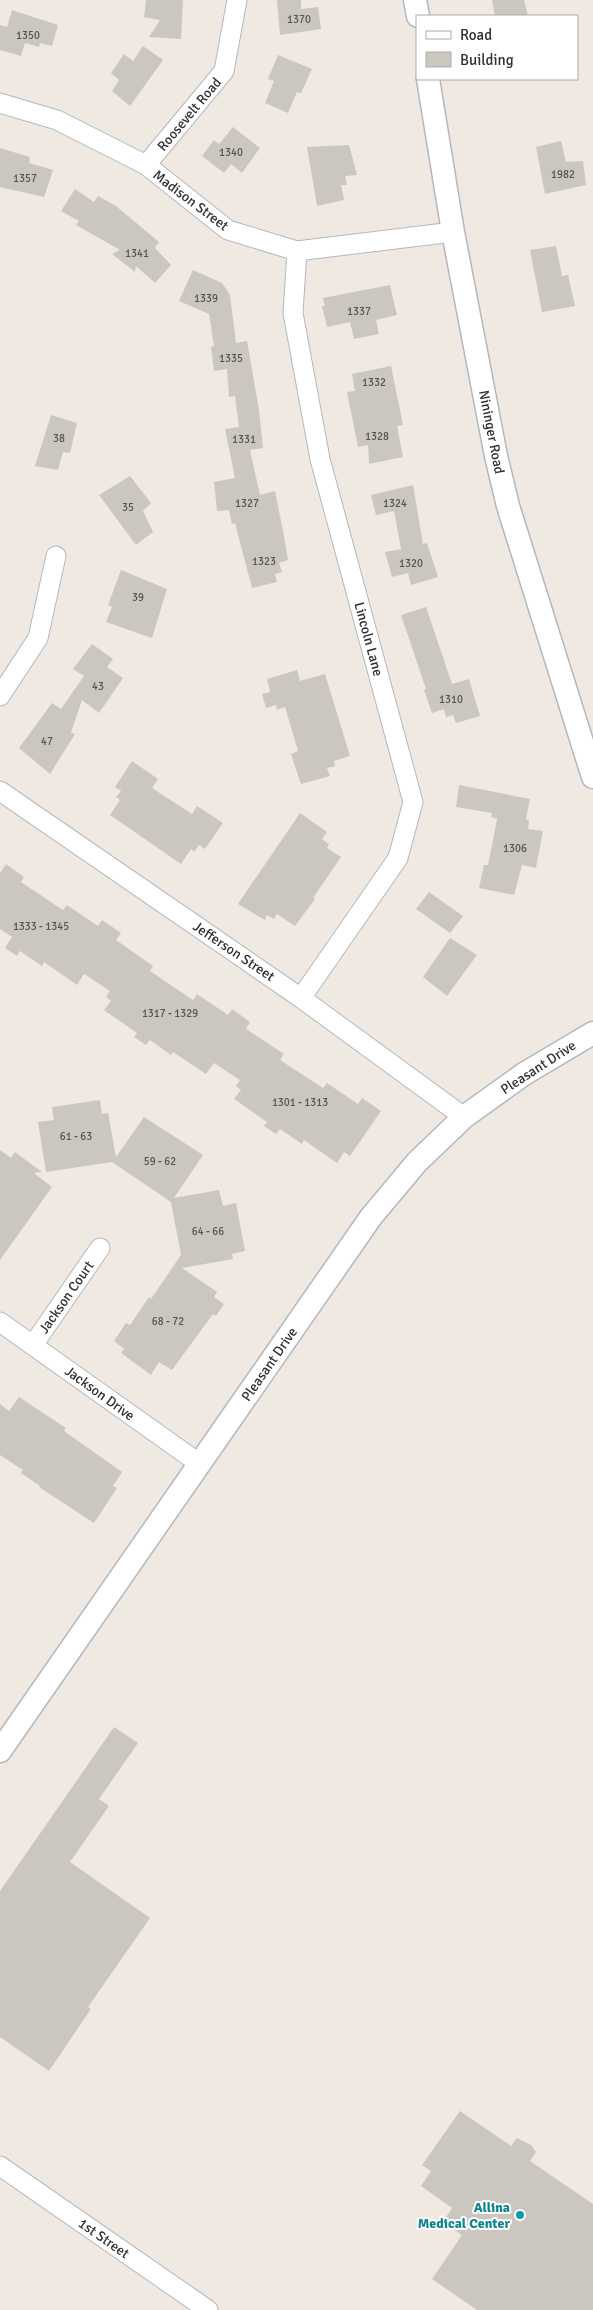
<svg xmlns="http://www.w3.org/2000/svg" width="593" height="2310" viewBox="0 0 593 2310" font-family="Signika,sans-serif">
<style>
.building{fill:#cbc7bf}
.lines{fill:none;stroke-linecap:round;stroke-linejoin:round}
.minor-casing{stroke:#b4b7c1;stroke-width:21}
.tertiary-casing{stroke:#b4b7c1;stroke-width:25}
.minor{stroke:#fff;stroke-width:19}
.tertiary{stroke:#fff;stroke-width:22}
.culture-dot{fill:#0f9aa8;stroke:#fff;stroke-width:2}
.labels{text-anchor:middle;stroke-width:4;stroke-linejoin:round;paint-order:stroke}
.number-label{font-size:11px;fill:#555452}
.street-label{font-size:14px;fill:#2e2e2e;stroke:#fff}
.culture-label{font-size:14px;font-weight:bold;fill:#0d838f;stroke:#fff;text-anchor:end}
</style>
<rect width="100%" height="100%" fill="#efe9e1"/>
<!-- building -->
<path class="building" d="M146,0H183L181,39L149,37L160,20L144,17Z
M277,0H301V9L318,7L321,29L280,35Z
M492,0H524L528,16H495Z
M12,10L58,25L52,46L40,43L39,47L25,43L21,56L0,50V25L7,27Z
M143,46L163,60L130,106L112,91L119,80L111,73L124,54L133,61Z
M278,55L312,69L301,93L297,92L288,113L265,103L274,81L268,79Z
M233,127L260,148L242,173L231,164L224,173L202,156L214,140L219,144Z
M561,141L566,162L583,161L586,185L545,194L536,147Z
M349,145L357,175L345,176L347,185H341L344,200L317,206L307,147Z
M0,148L30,157L29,163L53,170L44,197L0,187Z
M75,189L94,202L98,196L116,206L159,242L155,248L171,265L155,283L136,266L135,272L112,254L120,250L76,225L79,221L61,211Z
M556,246L562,276L568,275L575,306L542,312L530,250Z
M193,270L222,283L230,295L236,343L247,341L259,410L263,448L250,450L260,495L275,491L284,536L288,560L279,563L282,572L275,574L277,582L252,588L235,523L232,524L229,510L217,511L214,482L235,478L225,429L239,427L235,396L229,397L227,369L214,371L211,347L214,346L209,314L179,301Z
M390,285L397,315L376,320L379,334L354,339L350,322L327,327L322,306H325L323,298Z
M391,366L403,425L397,426L403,457L369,464L368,445L358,447L347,392L355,391L352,374Z
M51,415L77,423L70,453L63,452L58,470L35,466Z
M130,476L151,503L143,511L153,532L136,545L99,495Z
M413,485L423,544L427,543L438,577L411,585L408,573L392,577L385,552L401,549L394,511L376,515L371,495Z
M121,570L167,589L152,638L106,622L112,607L108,605Z
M426,607L452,684L469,679L480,716L456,723L453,715L446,717L444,709L432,713L424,690L426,689L401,615Z
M92,644L113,659L107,667L123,678L99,713L82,700L71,732L75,734L50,774L19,748L52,703L61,709L84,676L73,669Z
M297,670L300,681L325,674L350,756L334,761L335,766L327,768L330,776L301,784L291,754L298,751L285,707L277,710L276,705L266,708L262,694L270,692L267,679Z
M132,761L158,779L152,788L192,814L197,806L223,823L205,849L199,845L194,852L191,849L181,864L110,815L120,800L116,797L121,791L115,787Z
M459,785L530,799L526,819L529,820L528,829L543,831L536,868L522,865L514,895L479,888L484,865H488L497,819L491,817L492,813L456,807Z
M300,813L327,832L322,839L329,844L327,848L341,857L313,898L315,899L295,926L277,914L274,919L267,915L265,920L238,904Z
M6,864L24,877L21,882L63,910L67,905L98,926L102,920L121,933L116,940L153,966L150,971L193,1000L197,994L228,1015L232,1009L250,1022L246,1029L284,1054L280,1060L323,1088L327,1083L358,1104L362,1098L381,1111L350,1156L344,1152L337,1163L304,1140L302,1144L280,1129L276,1134L264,1126L267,1122L234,1099L241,1090L236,1086L240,1080L214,1063L206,1074L173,1052L171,1055L150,1040L146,1045L134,1037L137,1033L104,1010L111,1001L106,997L110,991L84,974L77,985L44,962L42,966L20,951L17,956L5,948L12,937L0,929V873Z
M429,892L463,916L450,933L416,909Z
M450,938L477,955L447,996L423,977Z
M100,1100L102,1114L108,1113L116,1157L144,1117L203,1155L174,1198L219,1190L223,1206L236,1203L245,1251L232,1254L233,1259L182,1268L217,1292L214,1297L224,1304L216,1316L213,1314L172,1370L159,1362L151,1375L121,1353L124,1349L114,1341L126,1323L130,1325L149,1297L151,1299L181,1255L171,1202L112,1162L46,1172L38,1122L54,1120L52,1107Z
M0,1150L11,1158L15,1152L42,1172L34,1173L52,1187L0,1260Z
M19,1397L66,1428L64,1431L122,1472L113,1486L117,1488L94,1523L39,1487L40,1486L21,1473L23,1470L0,1455V1404L9,1411Z
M114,1727L138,1743L99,1799L109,1806L70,1862L150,1918L88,2007L91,2009L49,2071L0,2037V1891Z
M460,2111L511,2146L517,2138L531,2145L536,2152L530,2161L593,2204V2310H477L432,2279L462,2235L443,2222L452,2208L421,2186L431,2171L422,2165Z"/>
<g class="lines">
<!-- minor casing -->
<g class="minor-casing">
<path id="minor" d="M0,103L57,120L146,165L228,230L297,251L453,232
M146,165L224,71L237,0
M297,251L293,313L320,459L413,802L398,858L301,998
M0,696L38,638L56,556
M0,791L301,998L464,1117
M0,1322L200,1464
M33,1345L100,1248
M0,2166L208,2310"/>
</g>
<!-- tertiary casing -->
<g class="tertiary-casing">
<path id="tertiary" d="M415,0L418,16
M428,79L453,232L496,456L508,506L593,777
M0,1751L371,1217L417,1162L464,1117L524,1074L593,1033"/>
</g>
<!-- minor -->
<use href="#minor" class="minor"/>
<!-- tertiary -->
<use href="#tertiary" class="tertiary"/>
</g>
<!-- markers -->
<circle class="culture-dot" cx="520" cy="2215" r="5"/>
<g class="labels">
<!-- number labels -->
<g class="number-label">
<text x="299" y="23">1370</text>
<text x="28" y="39">1350</text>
<text x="231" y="156">1340</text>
<text x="563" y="178">1982</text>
<text x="25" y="182">1357</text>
<text x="137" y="257">1341</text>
<text x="206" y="302">1339</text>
<text x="359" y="315">1337</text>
<text x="231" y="362">1335</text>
<text x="374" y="386">1332</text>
<text x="377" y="440">1328</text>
<text x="59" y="442">38</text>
<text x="244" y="443">1331</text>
<text x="247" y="507">1327</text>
<text x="395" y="507">1324</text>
<text x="128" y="511">35</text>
<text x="264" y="565">1323</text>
<text x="411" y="567">1320</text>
<text x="138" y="601">39</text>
<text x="98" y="690">43</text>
<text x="451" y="703">1310</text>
<text x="47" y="745">47</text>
<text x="515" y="852">1306</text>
<text x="41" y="930">1333 - 1345</text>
<text x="170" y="1017">1317 - 1329</text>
<text x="300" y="1106">1301 - 1313</text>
<text x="76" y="1140">61 - 63</text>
<text x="160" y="1165">59 - 62</text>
<text x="208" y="1235">64 - 66</text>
<text x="168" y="1325">68 - 72</text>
</g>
<!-- street labels -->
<g class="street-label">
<text transform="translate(189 114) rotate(-50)" y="5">Roosevelt Road</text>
<text transform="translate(191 200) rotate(37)" y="5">Madison Street</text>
<text transform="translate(492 432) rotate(79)" y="5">Nininger Road</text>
<text transform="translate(369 639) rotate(75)" y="5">Lincoln Lane</text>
<text transform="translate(234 951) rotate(34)" y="5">Jefferson Street</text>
<text transform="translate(538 1067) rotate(-33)" y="5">Pleasant Drive</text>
<text transform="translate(66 1297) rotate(-55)" y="5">Jackson Court</text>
<text transform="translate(269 1364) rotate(-55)" y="5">Pleasant Drive</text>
<text transform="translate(100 1393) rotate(36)" y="5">Jackson Drive</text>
<text transform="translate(104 2238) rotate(35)" y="5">1st Street</text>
</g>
<!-- culture labels -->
<g class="culture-label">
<text x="510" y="2212">Allina<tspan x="510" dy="16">Medical Center</tspan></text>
</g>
</g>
<!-- legend -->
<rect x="416" y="15" width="162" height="65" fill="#ffffff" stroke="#ababab"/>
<rect x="426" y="31" width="25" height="8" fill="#ffffff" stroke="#ababab"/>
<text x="460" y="40" font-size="15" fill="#2e2e2e">Road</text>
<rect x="426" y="52" width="25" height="15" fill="#cbc7bf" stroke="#ababab"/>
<text x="460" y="65" font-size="15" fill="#2e2e2e">Building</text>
</svg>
